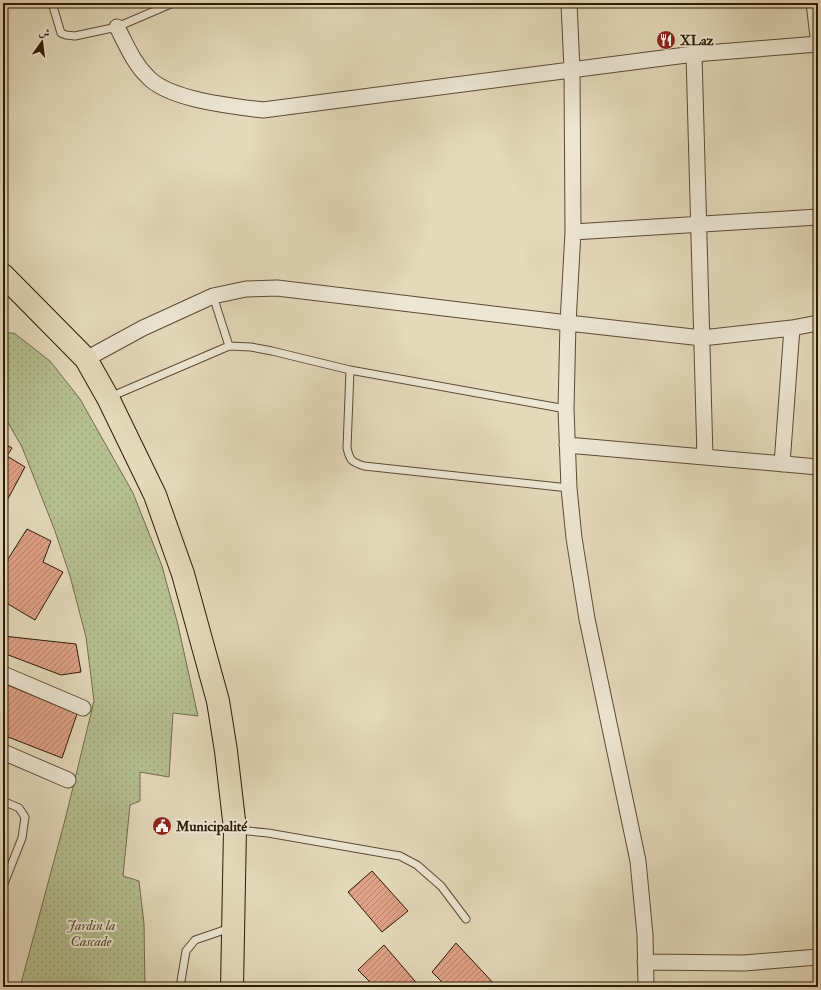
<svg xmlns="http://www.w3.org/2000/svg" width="821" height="990" viewBox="0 0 821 990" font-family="'IM FELL Double Pica',Amiri,serif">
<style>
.park{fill:url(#park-dots);stroke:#726c4a}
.building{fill:url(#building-hatch);stroke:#2e1a05}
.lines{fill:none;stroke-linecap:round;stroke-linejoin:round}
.service-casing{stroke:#5c4a32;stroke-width:9}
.minor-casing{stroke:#5c4a32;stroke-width:17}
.primary-casing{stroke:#2e1a05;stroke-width:24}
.service{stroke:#ede6d3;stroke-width:7}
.minor{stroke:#ede6d3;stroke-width:15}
.primary{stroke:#e4d9bb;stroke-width:22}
.labels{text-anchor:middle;stroke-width:4;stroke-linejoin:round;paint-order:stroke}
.poi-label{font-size:14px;font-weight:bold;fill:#2e1a05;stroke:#ede6d3;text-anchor:start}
.park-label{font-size:14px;font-style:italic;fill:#564c2f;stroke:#ede6d3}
</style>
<defs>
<pattern id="park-dots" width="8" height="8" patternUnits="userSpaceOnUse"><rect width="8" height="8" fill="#b5bf90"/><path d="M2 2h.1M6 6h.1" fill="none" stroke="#9ca47b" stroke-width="1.8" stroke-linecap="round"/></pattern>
<pattern id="building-hatch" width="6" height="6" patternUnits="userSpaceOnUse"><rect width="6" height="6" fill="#dfa187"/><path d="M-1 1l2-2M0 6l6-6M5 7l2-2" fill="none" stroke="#b5826c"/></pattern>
</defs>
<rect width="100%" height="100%" fill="#e4d9bb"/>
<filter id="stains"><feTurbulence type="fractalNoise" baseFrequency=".005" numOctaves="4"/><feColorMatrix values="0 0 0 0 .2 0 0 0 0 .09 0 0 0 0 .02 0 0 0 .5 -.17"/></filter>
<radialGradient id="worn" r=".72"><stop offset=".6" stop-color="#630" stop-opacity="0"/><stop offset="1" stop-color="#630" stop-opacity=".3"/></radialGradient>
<!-- park -->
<path class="park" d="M3,333H14L50,361L80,399L133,493L162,566L178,625L198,716L173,713L169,777L140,772V801L130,805L123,876L139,881L144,924L145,987H20L65,820L94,701L86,637L70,576L55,531L22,447L3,414Z"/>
<!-- building -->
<path class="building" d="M3,443L12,448L7,456L25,467L3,508Z
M27,529L51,541L43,562L63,572L35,620L3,601V567Z
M3,635V636L76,644L81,672L61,675L3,653Z
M3,683L77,714L62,758L3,735Z
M372,871L408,911L382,932L348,892Z
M456,943L497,987H447L432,972Z
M384,945L420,987H375L358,970Z"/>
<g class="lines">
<!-- service casing -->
<g class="service-casing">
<path id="service" d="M52,3L61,33L66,35L75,36L117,27L173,3
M810,3L815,45
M213,296L229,346
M350,370L347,448C350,461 352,462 364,466L569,488
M110,397L229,346L251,347L272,351L350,370L566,409
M3,801L19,808L25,817L22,838L3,886
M237,830L268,833L400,856L417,865L441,886L466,919
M180,987L186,951L195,940L230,928"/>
</g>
<!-- minor casing -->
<g class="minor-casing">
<path id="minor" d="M569,3L572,70L573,232L568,323L566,409L569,488L574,538L587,619L638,861L645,935L646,987
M117,27C126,44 133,62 147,76C168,100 232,106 263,110L694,54L818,44
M694,54L705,457
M573,232L818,217
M86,359L143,328L213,296L246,289L277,288L568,323L702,338L792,328L818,323
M567,445L818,467
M782,464L792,328
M3,674L83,708
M3,752L68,780
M645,962L744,963L818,957"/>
</g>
<!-- primary casing -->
<g class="primary-casing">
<path id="primary" d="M3,275L86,359L108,398L155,495L183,574L218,701L226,751L235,829L232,987"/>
</g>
<!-- service -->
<use href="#service" class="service"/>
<!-- minor -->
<use href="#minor" class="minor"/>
<!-- primary -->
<use href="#primary" class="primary"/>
</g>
<!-- icons -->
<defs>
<g id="restaurant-disc" transform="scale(1)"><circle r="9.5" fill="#8f2418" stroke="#ede6d3"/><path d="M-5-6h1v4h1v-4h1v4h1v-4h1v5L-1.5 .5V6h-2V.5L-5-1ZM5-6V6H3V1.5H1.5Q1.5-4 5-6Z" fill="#fff"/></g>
<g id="civic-disc" transform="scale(1)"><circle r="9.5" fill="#8f2418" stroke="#ede6d3"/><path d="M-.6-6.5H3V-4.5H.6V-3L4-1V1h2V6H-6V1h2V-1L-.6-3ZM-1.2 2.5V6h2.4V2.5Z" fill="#fff"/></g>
</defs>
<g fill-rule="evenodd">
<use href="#restaurant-disc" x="666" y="40"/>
<use href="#civic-disc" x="162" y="826"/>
</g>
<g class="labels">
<!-- poi labels -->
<g class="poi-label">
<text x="680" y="45">XLaz</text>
<text x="176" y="831">Municipalité</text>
</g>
<!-- park labels -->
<g class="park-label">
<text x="91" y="930">Jardin la<tspan x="91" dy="16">Cascade</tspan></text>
</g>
</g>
<!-- margin -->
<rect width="821" height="990" fill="none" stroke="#e4d9bb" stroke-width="16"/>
<rect x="4" y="4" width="813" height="982" fill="none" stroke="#2e1a05" stroke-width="2"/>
<rect x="8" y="8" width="805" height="974" fill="none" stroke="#2e1a05"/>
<!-- north arrow -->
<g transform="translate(42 42) rotate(14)" stroke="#ede6d3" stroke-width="3" paint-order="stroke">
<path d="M0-3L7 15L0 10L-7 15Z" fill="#2e1a05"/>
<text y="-6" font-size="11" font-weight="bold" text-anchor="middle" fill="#2e1a05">ش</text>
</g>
<rect width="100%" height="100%" filter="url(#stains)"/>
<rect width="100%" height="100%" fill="url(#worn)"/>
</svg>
